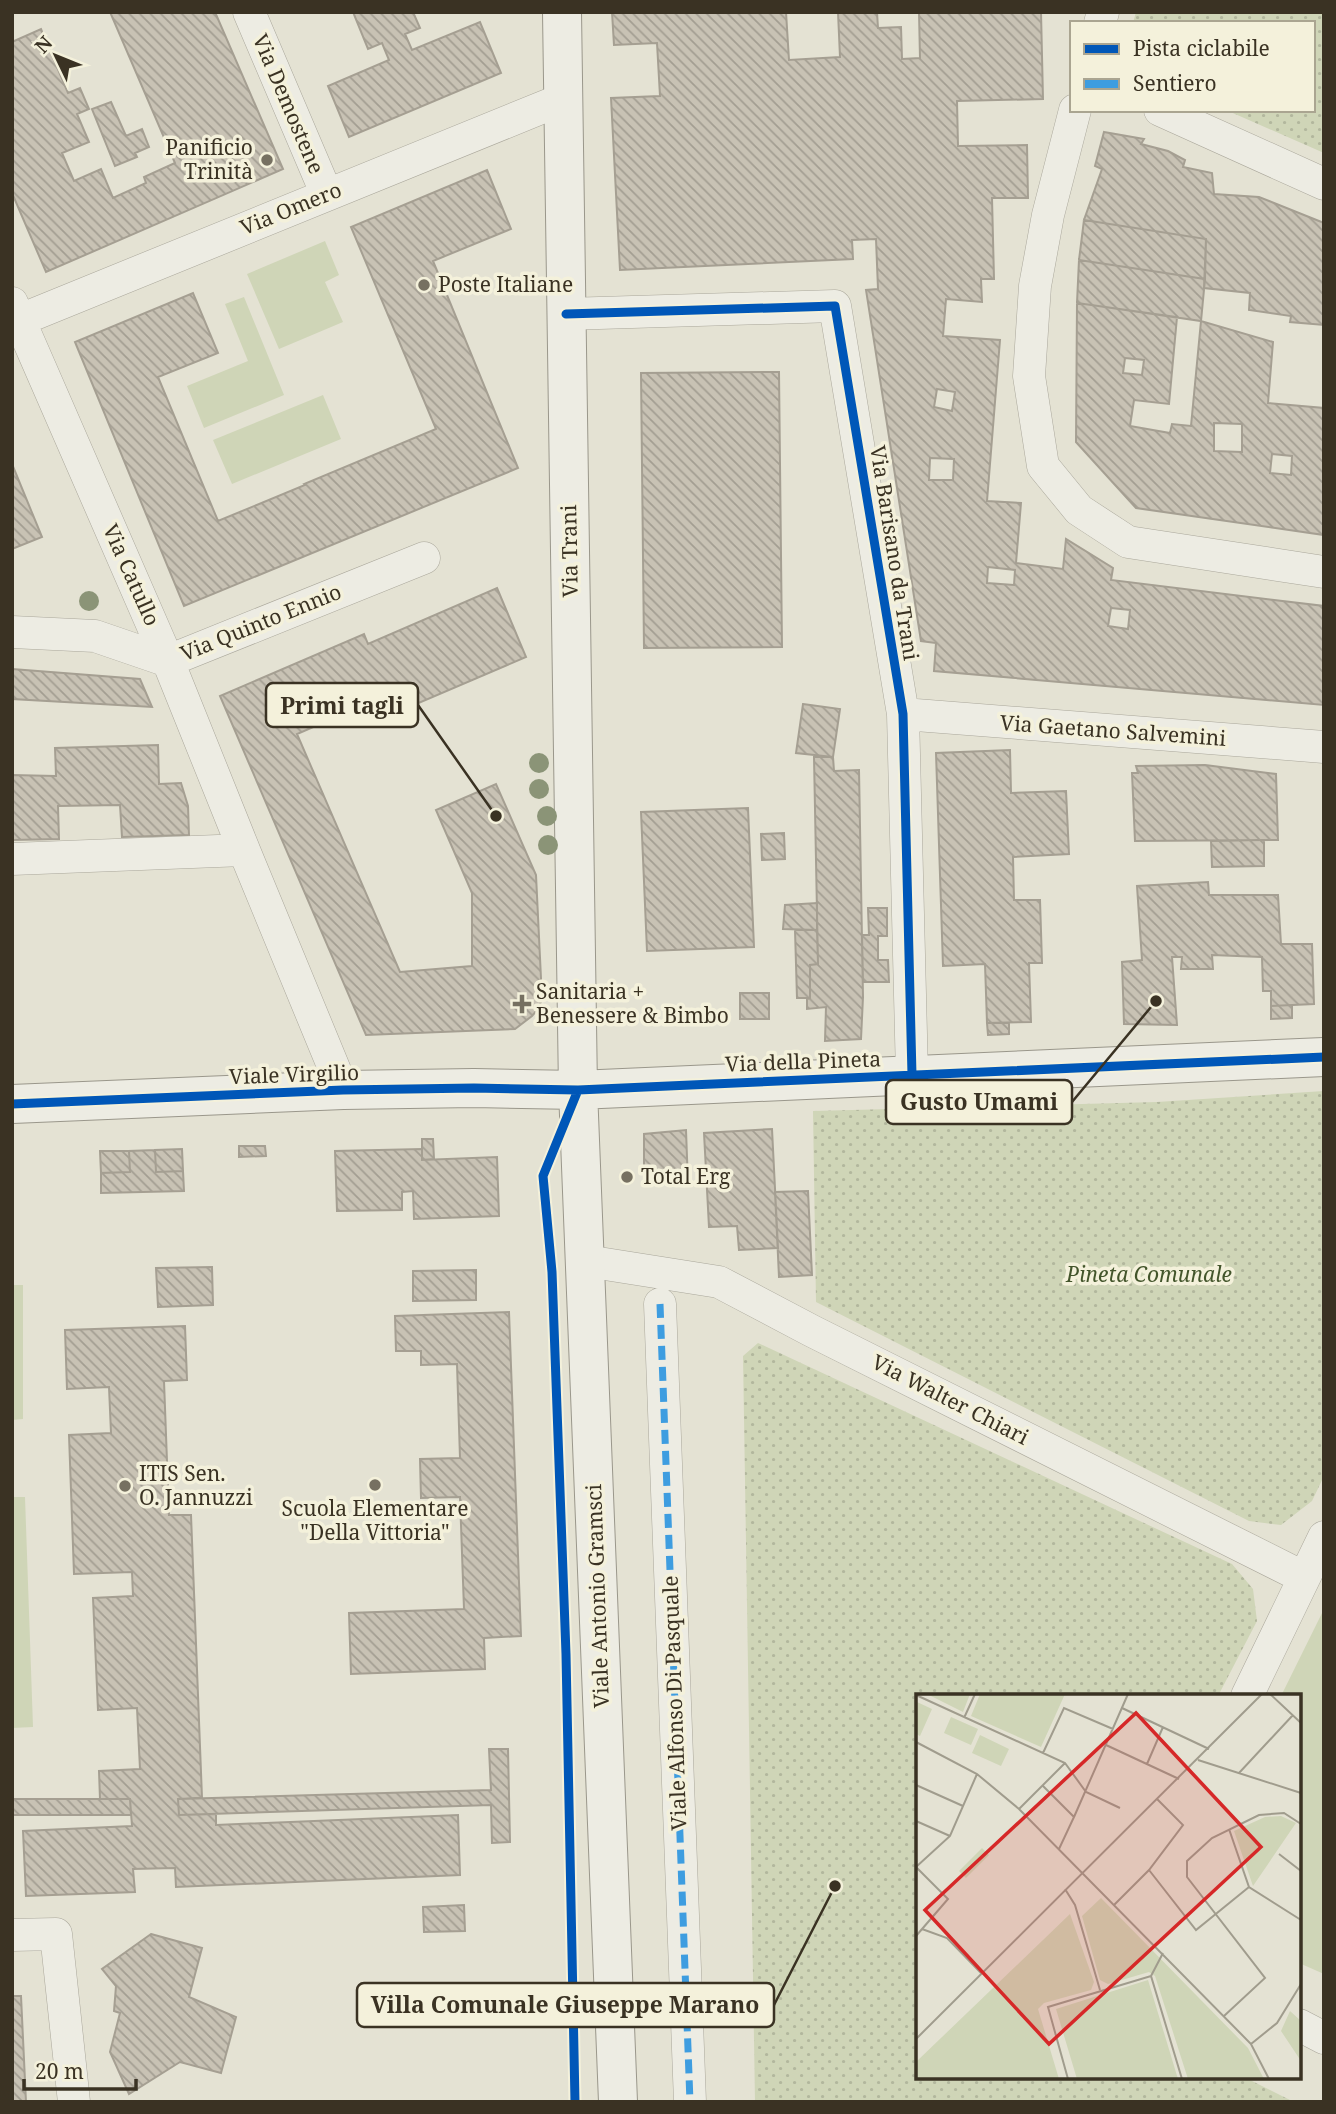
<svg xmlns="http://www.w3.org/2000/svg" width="1336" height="2114" viewBox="0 0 1336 2114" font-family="'Noto Serif',serif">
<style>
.grass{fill:url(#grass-dots)}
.garden{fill:#cfd5b7}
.building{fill:url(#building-back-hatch);stroke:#a59f92;stroke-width:2;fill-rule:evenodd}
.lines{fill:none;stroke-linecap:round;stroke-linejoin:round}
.street-casing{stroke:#aaa79b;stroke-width:33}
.secondary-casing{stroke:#9a978b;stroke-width:40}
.street{stroke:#edece3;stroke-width:32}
.secondary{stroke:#edece3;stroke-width:38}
.quiet{stroke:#3e9de0;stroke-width:7;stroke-dasharray:14 7;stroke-linecap:butt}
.cycleway-casing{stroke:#f4f1db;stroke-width:13}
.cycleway{stroke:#0057b8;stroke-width:9}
.tree{fill:#8b9477}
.poi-dot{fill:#767061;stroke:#f4f1db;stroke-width:2.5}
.labels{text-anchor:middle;stroke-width:7;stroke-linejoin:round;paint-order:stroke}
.street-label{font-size:21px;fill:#3a3223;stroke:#f4f1db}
.poi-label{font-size:21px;fill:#3a3223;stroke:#f4f1db;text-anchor:start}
.park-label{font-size:21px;font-style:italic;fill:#43552b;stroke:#f4f1db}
.inset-road{fill:none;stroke:#a09c8d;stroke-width:2}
.view{fill:#d62828;fill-opacity:0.15;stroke:#d62828;stroke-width:3.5}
.inset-edge{fill:none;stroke:#3a3223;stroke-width:3.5}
.leader{fill:none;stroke:#3a3223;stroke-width:2.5}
.callout-dot{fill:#3a3223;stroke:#f4f1db;stroke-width:2.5}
.callout{fill:#f4f1db;stroke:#3a3223;stroke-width:2.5}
.callout-label{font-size:23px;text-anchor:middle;font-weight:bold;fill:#3a3223}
</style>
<defs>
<pattern id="grass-dots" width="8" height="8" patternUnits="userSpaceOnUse" patternTransform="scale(1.75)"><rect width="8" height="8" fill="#cfd5b7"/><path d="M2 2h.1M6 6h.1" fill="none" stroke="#b2b79d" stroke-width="1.8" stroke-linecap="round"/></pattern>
<pattern id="building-back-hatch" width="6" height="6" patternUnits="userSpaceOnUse" patternTransform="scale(1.75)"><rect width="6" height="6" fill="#c8c2b4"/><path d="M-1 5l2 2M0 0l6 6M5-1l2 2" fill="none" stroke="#a39e92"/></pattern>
</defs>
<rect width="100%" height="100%" fill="#e4e2d3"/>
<!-- grass -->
<path class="grass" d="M1136,12H1324V153L1226,110H1313V23H1133Z
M1324,1091V1476L1312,1501L1281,1525L1249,1521L816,1302L813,1111L1157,1102Z
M758,1343L1232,1564L1253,1589L1257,1621L1218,1696H918V2077H1244L1294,2102H755L743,1356Z"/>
<!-- garden -->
<path class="garden" d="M325,241L339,275L325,282L343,322L279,349L247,274Z
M244,297L284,395L204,428L187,386L248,361L225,304Z
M323,395L341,439L232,484L213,440Z
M12,1285H23V1419L12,1420Z
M12,1497H25L33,1727L12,1728Z
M1324,1609V1974L1299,1963V1696H1281Z"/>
<!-- building -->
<path class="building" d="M110,12H215L283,169L46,272L12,193V42L41,29L68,93L80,88L89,109L77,114L89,142L62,153L74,181L101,169L113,198L146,183L144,177L175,163Z
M353,12H413L420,28L405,34L412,50L480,22L501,73L349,137L328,86L389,60L382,43L368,49Z
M612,12H786L789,60L840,57L838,12H877L878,28L901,27L902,59L920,58L919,12H1041L1043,99L957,101L958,146L1027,145L1028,198H992L994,279H981L982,302L946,299L943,336L1000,340L987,501L1021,503L1016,563L1063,569L1066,539L1113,568L1111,580L1324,606V705L934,671L936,643L921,641L866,290L878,289L876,239L852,240L853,259L620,270L611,98L660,96L657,43L614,45ZM937,389L955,392L952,411L934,407ZM930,458L954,459L953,480H929ZM988,567L1015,570L1014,585L987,583ZM1111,608L1130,610L1128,629L1108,626Z
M111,102L126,136L142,129L149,147L135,153L137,157L115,166L92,109Z
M1104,132L1144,139L1141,144L1168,151L1185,160L1183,167L1212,173L1214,194L1259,197L1324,223V325L1290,322L1291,316L1249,310L1250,293L1204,288L1206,239L1084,220L1102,169L1095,166Z
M487,170L511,229L433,261L518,468L184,606L75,342L193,293L218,353L158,377L218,521L305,485L304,484L436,429L351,227Z
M1084,220L1206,239L1205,279L1079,260Z
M1079,260L1205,279L1201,321L1077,303Z
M1077,303L1177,317L1169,404L1134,400L1130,426L1170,433L1172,424L1191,426L1201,321L1273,342L1268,403L1324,408V535L1136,508L1076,442ZM1125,358L1144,360L1142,375L1123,373ZM1214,423L1242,424V452L1214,451ZM1272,454L1292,456L1291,475L1270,473Z
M779,372L782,647L644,648L641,373Z
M12,464L42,537L12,549Z
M497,588L526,657L400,711L392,693L297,734L400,972L472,966V893L436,810L496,784L536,875L542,999L538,1009L532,1016L515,1029L366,1035L220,696L364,634L368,644Z
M12,669L140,679L152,707L12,699Z
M803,704L840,709L833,757L796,753Z
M158,745L159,784L181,783L188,806L189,835L122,837L120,805L58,806L59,839L12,840V775L56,776L55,748Z
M1010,750L1011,793L1066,791L1069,854L1013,857L1014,900H1040L1042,963H1029L1031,1022L987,1023L985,964L943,966L936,753Z
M814,757H833L834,771L859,770L863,997L861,1039L825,1041L826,1007L807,1009V999L810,998V965L818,964Z
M1205,765L1276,774L1278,840L1135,841L1132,773H1138L1136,766Z
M748,808L754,947L647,951L641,812Z
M784,833L785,859L762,860L761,834Z
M1264,840V866L1212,867L1211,841Z
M1208,882L1209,895H1278L1281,944H1312L1314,1004L1271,1006V991H1263L1262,957L1212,955L1213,969H1181L1182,957H1172L1177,1025L1124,1024L1122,962L1142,960L1137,886Z
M817,903V930L783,929L785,905Z
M868,908H887V936H878V960H888L889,982H863L862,935H869Z
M795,930H817L818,964L810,965V998H797Z
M740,993H769V1019H740Z
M1292,1005V1018L1271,1019V1006Z
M987,1023H1009V1034L988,1035Z
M772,1129L778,1248L739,1250L737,1226L709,1227L704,1133Z
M686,1130L688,1184H644V1134Z
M422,1139H433L434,1159L422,1160Z
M239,1146H265L266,1156L239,1157Z
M182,1149L183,1171L156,1172L155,1150Z
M422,1149V1160L497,1157L499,1216L414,1219L413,1191L402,1192V1210L337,1211L335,1151Z
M155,1150L156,1172L183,1171L184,1191L101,1193V1173L130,1172L129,1151Z
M100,1151H129L130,1172L101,1173Z
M808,1191L812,1275L779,1277L775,1192Z
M212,1267L213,1305L158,1307L156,1268Z
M476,1270V1300L413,1301V1271Z
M509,1312L521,1636L484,1638L485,1669L351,1674L349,1613L464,1609L460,1497L421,1498L420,1459L460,1458L457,1364L421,1365V1351H396L395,1316Z
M185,1326L187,1380L164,1381L169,1515H191L202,1798L178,1799L179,1815L216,1814V1825L458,1815L460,1875L176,1887L175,1868L133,1869L135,1892L26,1896L23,1831L132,1826L130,1799H100L99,1771L140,1769L137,1708L98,1710L93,1598L133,1596L132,1572L74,1574L69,1435L111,1433L109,1387L67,1389L65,1330Z
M489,1749H508L510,1842L492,1843L491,1805L179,1815L178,1799L491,1790Z
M12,1799H130L131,1815H12Z
M464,1905L465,1931L424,1932L423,1907Z
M151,1934L202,1948L189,1997L236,2017L221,2073L180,2062L129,2094L110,2052L120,2013L114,2011L116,1986L102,1969Z
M12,1996H21L26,2102H12Z"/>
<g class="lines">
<!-- street casing -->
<g class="street-casing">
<path id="street" d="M249,12L327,195
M1100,23L1103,12
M1075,110L1048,215L1035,286L1029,376L1043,466L1079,510L1128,542L1324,572
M1160,110L1324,184
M12,303L168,661L244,850
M566,314L835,306L903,714L912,1075
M20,320L563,99
M12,632L95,636L168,661L424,558
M903,714L1324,747
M12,859L244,850L343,1090
M586,1261L719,1282L812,1331L1303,1577
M660,1304L690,2102
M1247,1696L1324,1537
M12,1935L56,1934L74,2102
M1299,2025L1324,2038"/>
</g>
<!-- secondary casing -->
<g class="secondary-casing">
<path id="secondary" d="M562,12L578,1090L618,2102
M12,1104L343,1090L474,1088L578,1090L1324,1057"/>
</g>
<!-- street -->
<use href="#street" class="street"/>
<!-- secondary -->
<use href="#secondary" class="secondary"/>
<!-- quiet -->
<path class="quiet" d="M660,1304L690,2102"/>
<!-- cycleway casing -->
<g class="cycleway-casing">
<path id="cycleway" d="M566,314L835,306L903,714L912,1075
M12,1104L343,1090L474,1088L578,1090L1324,1057
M575,2102L566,1654L552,1272L543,1176L578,1090"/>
</g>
<!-- cycleway -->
<use href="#cycleway" class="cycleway"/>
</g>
<!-- trees -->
<g class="tree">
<circle cx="89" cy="601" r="10"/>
<circle cx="539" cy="763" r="10"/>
<circle cx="539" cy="789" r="10"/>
<circle cx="547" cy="816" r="10"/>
<circle cx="548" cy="845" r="10"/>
</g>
<!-- markers -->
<g class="poi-dot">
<circle cx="267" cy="160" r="7"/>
<circle cx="424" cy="285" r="7"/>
<path d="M518.5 993.5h7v7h7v7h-7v7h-7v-7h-7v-7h7z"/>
<circle cx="627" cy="1177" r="7"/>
<circle cx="375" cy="1485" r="7"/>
<circle cx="125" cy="1486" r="7"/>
</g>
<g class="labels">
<!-- street labels -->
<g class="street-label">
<text transform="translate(288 104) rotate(67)" y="7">Via Demostene</text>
<text transform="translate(291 209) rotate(-22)" y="7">Via Omero</text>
<text transform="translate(570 551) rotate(-91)" y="7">Via Trani</text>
<text transform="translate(894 553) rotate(81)" y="7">Via Barisano da Trani</text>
<text transform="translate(131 575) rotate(66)" y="7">Via Catullo</text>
<text transform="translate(261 623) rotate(-22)" y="7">Via Quinto Ennio</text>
<text transform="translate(1113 731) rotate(4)" y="7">Via Gaetano Salvemini</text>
<text transform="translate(803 1062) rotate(-2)" y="7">Via della Pineta</text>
<text transform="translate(294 1075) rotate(-2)" y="7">Viale Virgilio</text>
<text transform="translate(950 1400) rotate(27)" y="7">Via Walter Chiari</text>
<text transform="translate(598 1596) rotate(-92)" y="7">Viale Antonio Gramsci</text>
<text transform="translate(675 1703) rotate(-92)" y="7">Viale Alfonso Di Pasquale</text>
</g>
<!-- poi labels -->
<g class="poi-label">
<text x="253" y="155" text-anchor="end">Panificio<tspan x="253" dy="24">Trinità</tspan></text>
<text x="438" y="292">Poste Italiane</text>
<text x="536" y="999">Sanitaria +<tspan x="536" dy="24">Benessere &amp; Bimbo</tspan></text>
<text x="641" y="1184">Total Erg</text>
<text x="139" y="1481">ITIS Sen.<tspan x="139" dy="24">O. Jannuzzi</tspan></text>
<text x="375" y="1516" text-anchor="middle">Scuola Elementare<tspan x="375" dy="24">"Della Vittoria"</tspan></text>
</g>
<!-- park labels -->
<g class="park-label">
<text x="1149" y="1282">Pineta Comunale</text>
</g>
</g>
<!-- overview -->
<g transform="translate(916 1694)">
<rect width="385" height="385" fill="#e4e2d3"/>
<path d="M11,0H54L47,18ZM64,0H149L125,53L55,22ZM365,122L380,129L337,192L318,137L349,123ZM185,204L332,354L348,385H272L239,282L233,278L192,290L184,286L166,222ZM154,220L178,288L175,296L128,309L122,315L143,385H0V368Z" fill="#cfd5b7"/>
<path d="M1,8L16,15L4,42L0,40ZM35,23L62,35L55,51L28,39ZM64,41L93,55L85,72L56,59ZM66,154L73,161L50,184L43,177ZM232,286L262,385H161L140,315ZM374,317L385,327V367L365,337Z" fill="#cfd5b7"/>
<path class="inset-road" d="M354,0L385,29M0,1L149,69L170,98L204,114M206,14L293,55M48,24L59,0M0,48L61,80L103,115L335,350L353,385M190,51L263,85M127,59L148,14L197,35M282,66L385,99M231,70L247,33M323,79L377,21M0,91L47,112M126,91L158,123L143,155M103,115L149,69M158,123L212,0M0,127L34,142M313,135L333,193L385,226M363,160L385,177M0,173L34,142L61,80M0,173L32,205L0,242M233,176L280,236L333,193M149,195L159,211L184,296M198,211L233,176L267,131L241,105M6,235L31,244L65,279M235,282L247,259M308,322L349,284L271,183V167L296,144L343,121L368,119L385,130M0,345L346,0M335,350L361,329L385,290M152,385L132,313L235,282L266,385"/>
<path class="view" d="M220,19L345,153L133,350L9,216Z"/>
<rect width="385" height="385" class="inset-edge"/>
</g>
<!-- callouts -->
<path class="leader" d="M496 816L418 705M1156 1001L1072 1102M835 1886L774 2005"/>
<g class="callout-dot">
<circle cx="496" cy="816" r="7"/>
<circle cx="1156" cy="1001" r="7"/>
<circle cx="835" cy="1886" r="7"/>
</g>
<g class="callout">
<rect x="266" y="683" width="152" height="44" rx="7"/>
<rect x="886" y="1080" width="186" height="44" rx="7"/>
<rect x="357" y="1983" width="417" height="44" rx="7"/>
</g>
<g class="callout-label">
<text x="342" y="714">Primi tagli</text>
<text x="979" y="1110">Gusto Umami</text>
<text x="565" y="2013">Villa Comunale Giuseppe Marano</text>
</g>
<!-- border -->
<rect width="1336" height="2114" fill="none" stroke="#3a3223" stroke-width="28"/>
<!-- legend -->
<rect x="1070" y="21" width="245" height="91" fill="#f4f1db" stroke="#aaa591" stroke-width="2"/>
<rect x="1084" y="44" width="35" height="10" fill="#0057b8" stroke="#aaa591" stroke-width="2"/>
<text x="1133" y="56" font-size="21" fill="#3a3223">Pista ciclabile</text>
<rect x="1084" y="79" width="35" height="10" fill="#3e9de0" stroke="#aaa591" stroke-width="2"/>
<text x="1133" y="91" font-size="21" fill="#3a3223">Sentiero</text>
<!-- north arrow -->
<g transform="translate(56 56) rotate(313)" stroke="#f4f1db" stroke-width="5" paint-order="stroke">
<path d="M0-5L12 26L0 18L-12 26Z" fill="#3a3223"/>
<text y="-10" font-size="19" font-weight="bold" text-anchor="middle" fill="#3a3223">N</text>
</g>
<!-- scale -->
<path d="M24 2079v10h112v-10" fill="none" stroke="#3a3223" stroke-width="3.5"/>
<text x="35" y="2079" font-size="21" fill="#3a3223" stroke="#f4f1db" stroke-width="5" paint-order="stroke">20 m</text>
</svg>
